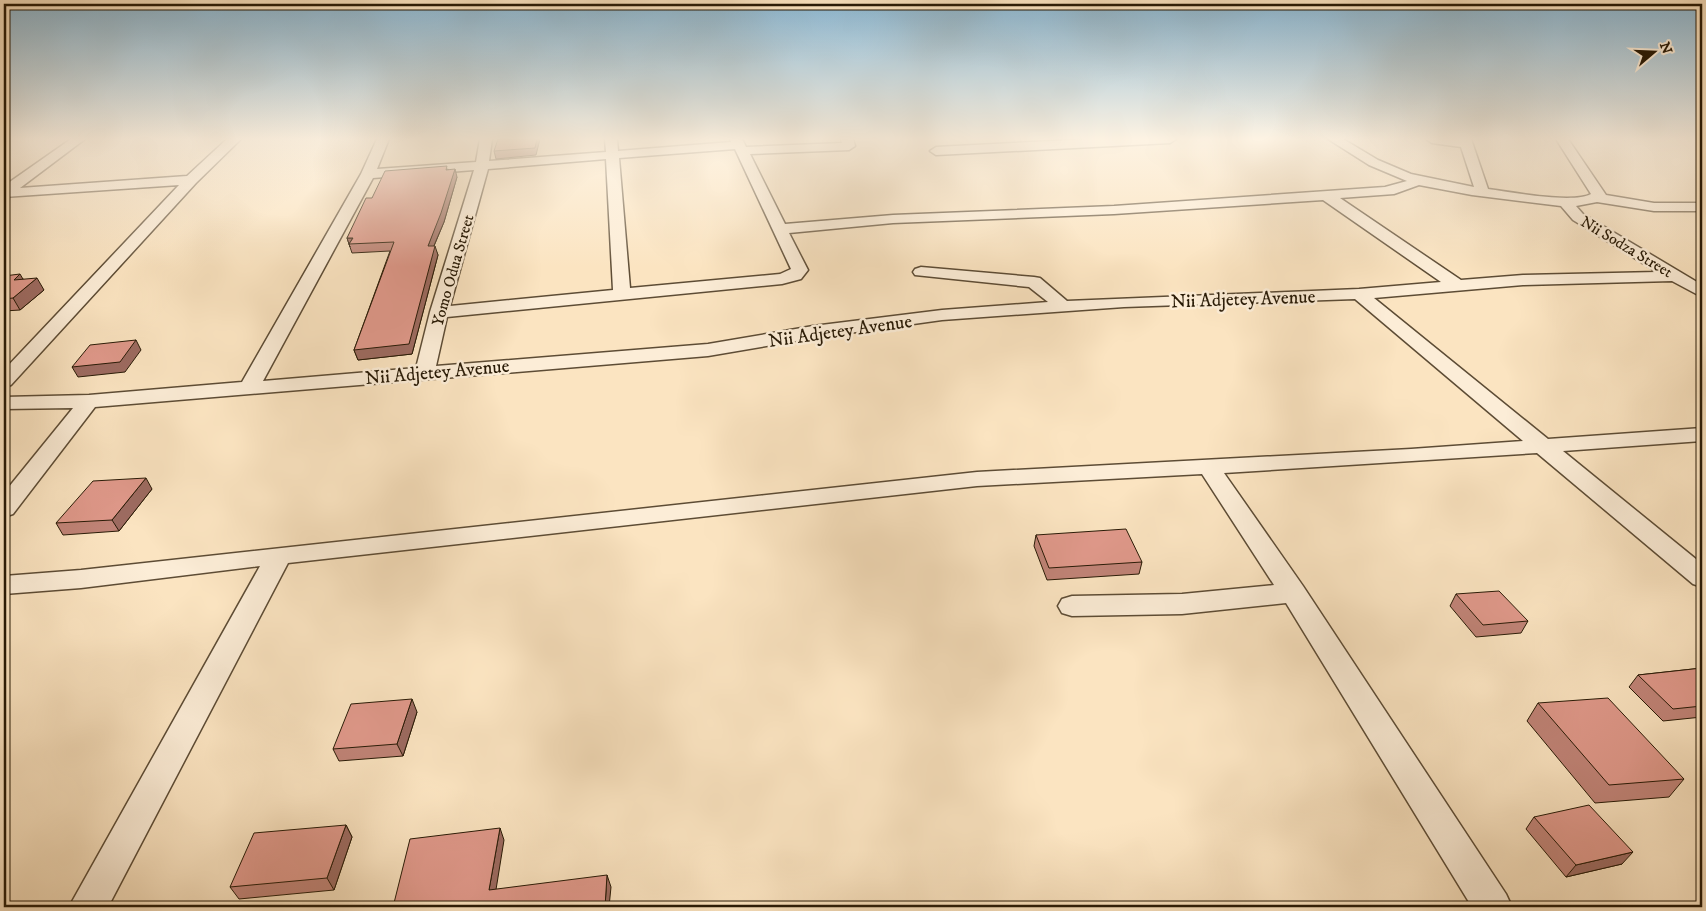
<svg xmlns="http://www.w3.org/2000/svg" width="1706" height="911" viewBox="0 0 1706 911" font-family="'IM FELL DW Pica',serif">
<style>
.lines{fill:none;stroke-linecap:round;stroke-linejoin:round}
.minor-casing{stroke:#5d4c35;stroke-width:3}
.minor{fill:#fcedd7;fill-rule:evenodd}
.wall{fill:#c18478;stroke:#281a06}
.shaded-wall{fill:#9d6b61;stroke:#281a06}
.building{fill:#e0998b;stroke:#281a06}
.labels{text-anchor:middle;stroke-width:5;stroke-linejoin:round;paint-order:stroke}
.far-street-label{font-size:16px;fill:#281a06;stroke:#fcedd7}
.street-label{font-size:19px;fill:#281a06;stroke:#fcedd7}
</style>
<rect width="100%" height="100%" fill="#fbe4c1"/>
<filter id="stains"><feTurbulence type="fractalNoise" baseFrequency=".004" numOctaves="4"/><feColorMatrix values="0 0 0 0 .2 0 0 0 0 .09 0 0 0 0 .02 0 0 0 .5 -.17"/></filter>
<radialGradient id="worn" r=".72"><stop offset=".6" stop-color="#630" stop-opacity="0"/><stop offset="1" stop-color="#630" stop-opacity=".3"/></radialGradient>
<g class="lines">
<!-- minor casing -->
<g class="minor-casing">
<path id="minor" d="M71,139H85L20,188L187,176L227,139H241L196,183L11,385L4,387V370L179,185L4,197V186Z
M377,139H389L377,169L476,162L480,139H492L489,161L606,152L605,139H617L618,151L731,142L730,139H742L746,147L842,143L841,139H853L855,146L849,150L750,154L785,224L893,215L1114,206L1385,187L1407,181L1369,165L1328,139H1343L1378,160L1411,174L1474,187L1461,147L1432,143L1426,139H1471L1488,189C1511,192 1573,204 1591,194L1556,139H1568L1606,195L1654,203H1702V211H1654L1597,202L1576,206L1583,214L1702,285V297L1672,281L1523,285L1374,298L1548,439L1702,428V441L1563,451L1702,564V587L1693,584L1537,453L1224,473L1303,586L1506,894L1512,907H1472L1286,603L1182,614L1072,616L1062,613L1058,606L1062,599L1072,596L1182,594L1274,585L1202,474L977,486L288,563L108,907H69L260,566L81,588L4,594V576L81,570L977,472L1411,449L1523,441L1355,299L1124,307L942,320L813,338L708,356L95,407L13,514L4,517V493L73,408L4,409V397L89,395L242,382L361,174ZM735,149L791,269L780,274L630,288L619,158ZM606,159L613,290L450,306L488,169ZM474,170L430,312L416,368L263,381L373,178ZM1419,185L1472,195L1561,206L1573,220L1657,272L1523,275L1461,280L1340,198L1394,194ZM1323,200L1441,282L1359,289L1067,301L1040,278L1034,277L921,267L915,269L913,272L915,275L1029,287L1048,302L942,310L813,326L708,344L436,366L447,317L782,284L801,279L808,270L789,233L893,223L1114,214Z
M1091,139H1176L1170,143L936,155L930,151L936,147Z"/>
</g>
<!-- minor -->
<use href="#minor" class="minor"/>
</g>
<!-- wall -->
<path class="wall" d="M448,169L457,177L444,222L434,246L438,255L412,354L358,360L354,350L390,251L352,253L347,238L372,198Z
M4,276L23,279L44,290L20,310L4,311Z
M152,489L119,531L63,535L56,523Z
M1036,535L1142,562L1139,574L1047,580L1034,546Z
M1456,594L1528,621L1521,633L1476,637L1450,606Z
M1702,668V717L1663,721L1629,687L1638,675Z
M1538,703L1684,779L1669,797L1595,803L1527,721Z
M417,712L403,756L339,761L333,749Z
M1534,817L1622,864L1566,877L1526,829Z
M346,825L352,837L334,890L239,899L230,887Z"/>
<!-- shaded-wall -->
<path class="shaded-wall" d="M537,139H540L536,155L496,159L494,151Z
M455,169L457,177L444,222L430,255L428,246Z
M347,238H353L349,244L350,247Z
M435,246L438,255L412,354L358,360L354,350Z
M20,274L27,286L14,280Z
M37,278L44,290L20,310L13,298Z
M136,340L141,350L125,372L78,377L72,367Z
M146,478L152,489L119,531L112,520Z
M412,699L417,712L403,756L397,744Z
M346,825L352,837L334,890L327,878Z
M500,828L504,840L494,902L489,890Z
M1633,852L1622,864L1566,877L1576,865Z
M607,875L611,887L609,907H605Z"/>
<!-- building -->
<path class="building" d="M498,139H537L535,148L494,151Z
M447,166L446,170L455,169L441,213L428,246H435L409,344L354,350L394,242L349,244L353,238H347L366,198H372L385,171Z
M20,274L14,280L37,278L13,298L4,299V276Z
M136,340L120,362L72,367L90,345Z
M146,478L112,520L56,523L93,481Z
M1126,529L1142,562L1049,568L1036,535Z
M1499,591L1528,621L1483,625L1456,594Z
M1702,668V706L1673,709L1638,675Z
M1608,698L1684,779L1609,785L1538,703Z
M412,699L397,744L333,749L351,704Z
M1589,805L1633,852L1576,865L1534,817Z
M346,825L327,878L230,887L254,833Z
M500,828L489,890L607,875L605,907H393L410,839Z"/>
<!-- sky -->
<linearGradient id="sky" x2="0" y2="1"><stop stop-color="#8bb8d4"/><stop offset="0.52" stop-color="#fdf3e3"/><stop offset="1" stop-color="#fdf3e3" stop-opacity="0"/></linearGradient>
<rect width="1706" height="267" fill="url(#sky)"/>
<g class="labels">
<!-- far-street labels -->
<g class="far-street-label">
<text transform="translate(1627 246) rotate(31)" y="6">Nii Sodza Street</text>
<text transform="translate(452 270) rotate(-74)" y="6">Yomo Odua Street</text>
</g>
<!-- street labels -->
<g class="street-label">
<text transform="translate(1243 298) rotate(-2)" y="7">Nii Adjetey Avenue</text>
<text transform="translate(840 330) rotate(-8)" y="7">Nii Adjetey Avenue</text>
<text transform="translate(437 371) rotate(-5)" y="7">Nii Adjetey Avenue</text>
</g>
</g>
<!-- margin -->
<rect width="1706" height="911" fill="none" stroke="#fbe4c1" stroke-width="20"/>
<rect x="5" y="5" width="1696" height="901" fill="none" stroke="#281a06" stroke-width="2.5"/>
<rect x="10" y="10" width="1686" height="891" fill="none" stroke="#281a06"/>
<!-- north arrow -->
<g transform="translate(1654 52) rotate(71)" stroke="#fcedd7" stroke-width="4" paint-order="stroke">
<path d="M0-4L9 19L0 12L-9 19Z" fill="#281a06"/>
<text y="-8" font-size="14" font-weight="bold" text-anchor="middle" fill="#281a06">N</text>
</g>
<rect width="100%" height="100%" filter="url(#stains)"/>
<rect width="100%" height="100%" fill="url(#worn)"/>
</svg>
